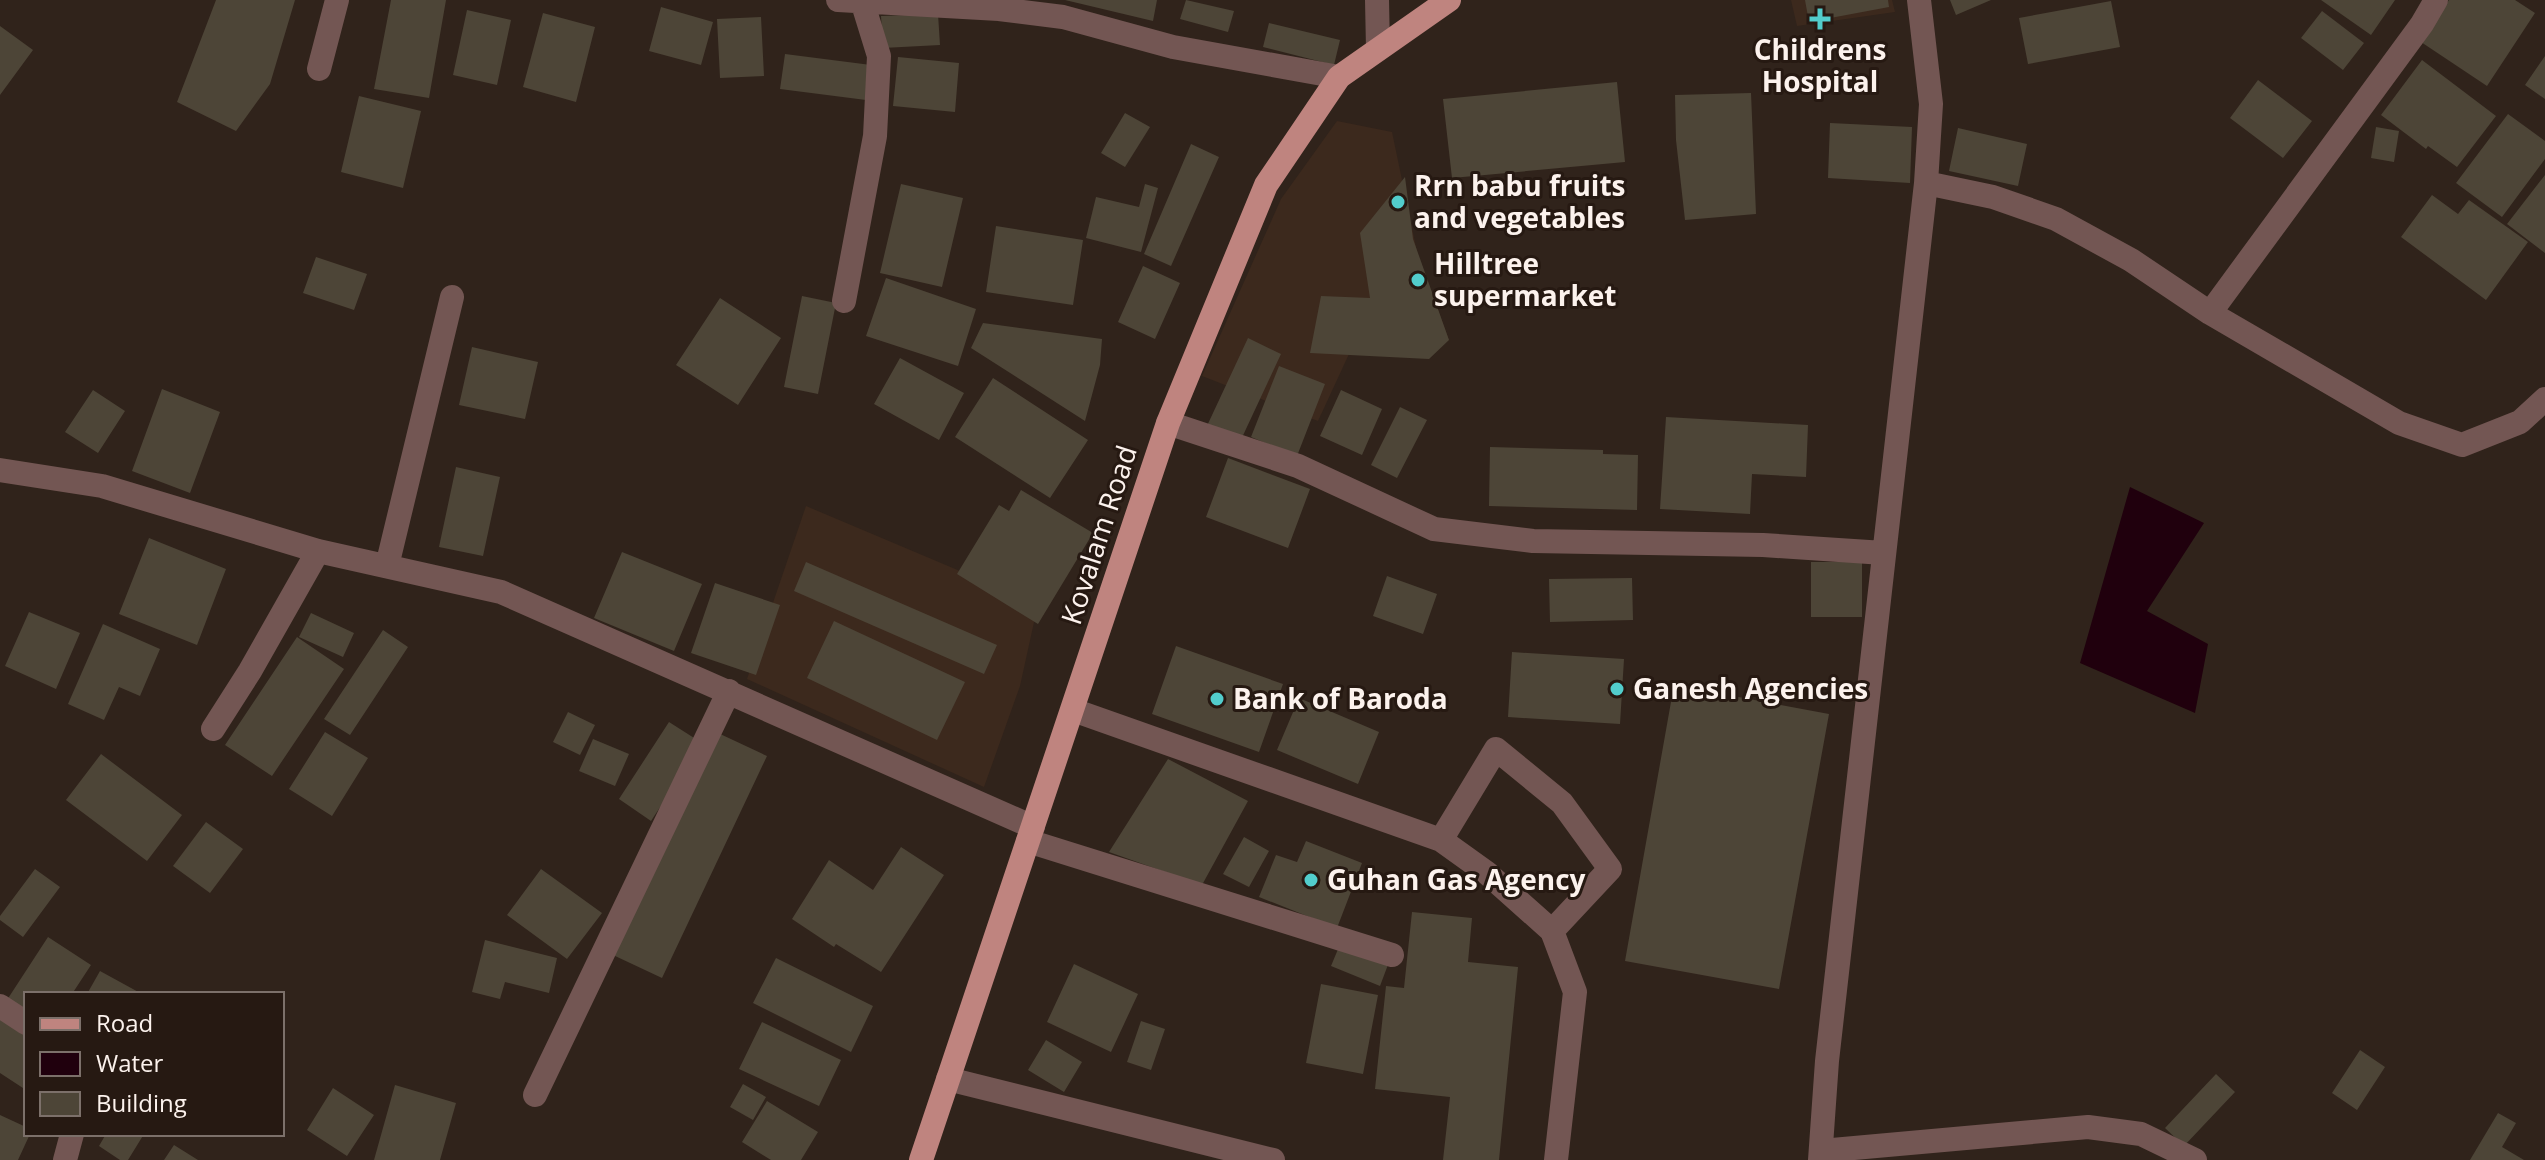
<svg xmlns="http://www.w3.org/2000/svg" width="2545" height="1160" viewBox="0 0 2545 1160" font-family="'Open Sans',sans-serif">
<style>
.built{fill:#3c291d}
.water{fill:#20000d}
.building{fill:#4d4537}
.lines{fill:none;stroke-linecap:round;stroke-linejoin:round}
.street{stroke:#735653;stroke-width:24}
.primary{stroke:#bf847f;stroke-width:24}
.poi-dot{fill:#52cdcc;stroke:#261912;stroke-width:3}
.labels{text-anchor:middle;stroke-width:6;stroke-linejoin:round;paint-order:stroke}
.poi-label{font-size:28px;font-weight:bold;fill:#fcf2ed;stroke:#261912;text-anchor:start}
.street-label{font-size:28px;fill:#fcf2ed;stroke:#261912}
</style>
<rect width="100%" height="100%" fill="#30231b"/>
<!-- built -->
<path class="built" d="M1791,0H1892L1895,12L1797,26Z
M1337,121L1392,132L1417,252L1449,340L1349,354L1318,421L1202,376L1281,199Z
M806,506L1038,604L1020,686L984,787L747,679Z"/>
<!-- water -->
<path class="water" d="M2130,487L2204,523L2147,611L2208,644L2195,713L2080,663Z"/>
<!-- building -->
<path class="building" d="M216,0H295L270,84L236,131L177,102Z
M391,0H446L429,98L374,89Z
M1065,0H1157L1153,21Z
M1186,0L1234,11L1228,32L1180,19Z
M1805,0H1888L1889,7L1809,22Z
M1950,0H1991L1956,15Z
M2321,0H2395L2371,35Z
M2449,0H2515L2535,13L2487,86L2421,42Z
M2111,1L2120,47L2028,64L2019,18Z
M661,7L713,22L701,65L649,51Z
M467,10L511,20L497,85L453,75Z
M2322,11L2364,43L2343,70L2301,38Z
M543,13L595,27L576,102L523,87Z
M938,14L940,45L883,48L881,16Z
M761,17L764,76L720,78L717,19Z
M1269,23L1340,40L1334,65L1263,47Z
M0,26L33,50L0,95Z
M785,54L871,65L866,100L780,89Z
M2545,56V99L2525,85Z
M898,57L959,63L955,112L893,106Z
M2422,60L2496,116L2457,167L2428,146L2426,149L2381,115Z
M2258,80L2312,121L2283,158L2230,118Z
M1617,82L1625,162L1452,178L1443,99Z
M1751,93L1756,214L1685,220L1676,140L1675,95Z
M359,96L421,111L403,188L341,172Z
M1125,113L1150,127L1125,167L1101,153Z
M2508,114L2545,141V159L2502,217L2456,183Z
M1830,123L1912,127L1910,183L1828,178Z
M2376,127L2399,131L2394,162L2371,158Z
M1958,128L2027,144L2018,186L1949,171Z
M1191,144L1219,157L1171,266L1144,254Z
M2545,175V253L2507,224Z
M1405,177L1413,239L1449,340L1429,359L1310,353L1321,296L1370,298L1360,233Z
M901,184L963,198L942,287L880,273Z
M1145,184L1158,188L1141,252L1086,238L1096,197L1139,207Z
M2432,195L2458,214L2469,200L2528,242L2486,300L2401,237Z
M996,226L1083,240L1073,305L986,292Z
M316,257L367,274L354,310L303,293Z
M1143,266L1180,283L1155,339L1118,322Z
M886,278L976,309L958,366L866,336Z
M802,296L836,303L818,394L784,387Z
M720,298L781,338L738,405L676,365Z
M983,323L1102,339L1100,365L1085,421L971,348Z
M1248,338L1281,354L1239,444L1206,428Z
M472,347L538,362L525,419L459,405Z
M900,358L964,393L939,440L874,404Z
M1279,366L1325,384L1297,456L1251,437Z
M993,378L1088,440L1050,498L955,437Z
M162,389L220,412L190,493L132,471Z
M93,390L125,411L98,453L65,432Z
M1341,390L1382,409L1362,455L1320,436Z
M1400,407L1427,420L1397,478L1371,465Z
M1666,417L1808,425L1806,477L1752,474L1750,514L1660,509Z
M1490,447L1603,450V454L1638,455L1637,510L1489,506Z
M1228,458L1310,489L1288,548L1206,517Z
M456,467L500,477L483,556L439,547Z
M1021,490L1093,533L1038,624L957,574L999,505L1009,511Z
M149,538L226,569L197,645L119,614Z
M622,552L702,584L674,651L594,618Z
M806,562L997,645L984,674L794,591Z
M1811,562H1862V617H1811Z
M1387,576L1437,594L1423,634L1373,616Z
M1632,578L1633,620L1550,622L1549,579Z
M715,583L780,605L756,675L691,653Z
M29,612L80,633L56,689L5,666Z
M311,613L354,633L343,657L299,637Z
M834,621L965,682L937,740L807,678Z
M103,624L160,649L140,696L119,687L104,720L68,704Z
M383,630L408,647L350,735L324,719Z
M297,637L344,669L272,776L225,745Z
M1176,646L1283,684L1259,752L1152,714Z
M1512,652L1624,659L1620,724L1508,717Z
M1674,685L1829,714L1779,989L1625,961Z
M1299,698L1379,732L1358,784L1277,750Z
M568,712L595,725L580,755L553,742Z
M669,722L702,743L651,821L619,799Z
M325,732L368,758L332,816L289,789Z
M718,733L767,756L662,978L613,955Z
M593,739L629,754L615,786L579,771Z
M101,754L182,815L147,861L66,800Z
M1168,759L1248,801L1202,885L1109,852Z
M206,822L243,849L210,893L173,866Z
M1244,837L1269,851L1249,887L1223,874Z
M1306,841L1362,863L1337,928L1259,897L1276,855L1297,862Z
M901,847L944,875L881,972L836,944L834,947L792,919L829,860L873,890Z
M35,869L60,887L23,937L0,920V916Z
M541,869L602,913L567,959L507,915Z
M1412,912L1472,918L1468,962L1518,967L1499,1160H1443L1450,1097L1375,1089L1386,986L1404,988Z
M48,937L91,965L72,994H26V1017L5,1003Z
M485,940L557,958L549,993L505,982L500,999L472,992Z
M1341,942L1389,962L1380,986L1331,966Z
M776,958L873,1006L851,1052L753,1003Z
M1074,964L1138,994L1111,1052L1047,1022Z
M100,971L142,994H87Z
M1321,984L1378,995L1363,1074L1306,1063Z
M0,1015L26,1033V1090L0,1073Z
M1141,1021L1165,1029L1151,1070L1127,1062Z
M762,1022L841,1060L819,1106L739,1069Z
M1046,1040L1082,1062L1064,1092L1028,1070Z
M2360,1050L2385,1067L2357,1110L2332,1093Z
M2216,1074L2235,1092L2184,1146L2165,1128Z
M743,1084L766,1097L753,1120L730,1107Z
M395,1085L456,1103L440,1160H374Z
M333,1088L374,1115L347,1156L307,1130Z
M767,1101L818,1132L801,1160H771L742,1142Z
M2498,1113L2516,1123L2502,1147L2524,1160H2470Z
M0,1115L26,1127V1134H30L18,1160H0Z
M106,1134H144L128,1160H120L99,1146Z
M174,1145L198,1160H164Z"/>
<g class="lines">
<!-- street -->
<path class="street" d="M838,0L999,9L1063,17L1173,47L1339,77
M1377,0L1378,49
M319,69L337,0
M1926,183L1993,197L2056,219L2131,260L2210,313L2399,423L2462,445L2520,422L2545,399
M844,301L875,136L879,56L862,1
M2210,313L2422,24L2436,0
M1168,423L1298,466L1434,529L1533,541L1763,545L1884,553
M0,470L102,486L318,551L501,592L1033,827
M387,566L452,297
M1073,710L1441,840L1487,873L1552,931L1575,992L1556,1160
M213,729L250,671L318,551
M1441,840L1496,749L1562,803L1610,869L1552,931
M1028,841L1392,955
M0,1006L26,1023
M948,1079L1273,1160
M535,1095L729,691
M1821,1151L2088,1127L2141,1134L2195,1160
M65,1160L72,1134
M1820,1160L1827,1061L1926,183L1931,104L1919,0"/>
<!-- primary -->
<path class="primary" d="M921,1160L1168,423L1266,185L1339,77L1449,0"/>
</g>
<!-- markers -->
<g class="poi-dot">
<path d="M1816 7h8v8h8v8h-8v8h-8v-8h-8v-8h8z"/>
<circle cx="1398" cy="202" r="8"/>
<circle cx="1418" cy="280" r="8"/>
<circle cx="1617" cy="689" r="8"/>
<circle cx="1217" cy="699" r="8"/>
<circle cx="1311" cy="880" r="8"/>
</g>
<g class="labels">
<!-- poi labels -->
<g class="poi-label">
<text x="1820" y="60" text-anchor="middle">Childrens<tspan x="1820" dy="32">Hospital</tspan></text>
<text x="1414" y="196">Rrn babu fruits<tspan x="1414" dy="32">and vegetables</tspan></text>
<text x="1434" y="274">Hilltree<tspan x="1434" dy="32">supermarket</tspan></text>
<text x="1633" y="699">Ganesh Agencies</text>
<text x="1233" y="709">Bank of Baroda</text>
<text x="1327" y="890">Guhan Gas Agency</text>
</g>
<!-- street labels -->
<g class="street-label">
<text transform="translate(1099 535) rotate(-72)" y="10">Kovalam Road</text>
</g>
</g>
<!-- legend -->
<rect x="24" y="992" width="260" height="144" fill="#261912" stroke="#7c706a" stroke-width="2"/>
<rect x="40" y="1018" width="40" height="12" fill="#bf847f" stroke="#7c706a" stroke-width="2"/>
<text x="96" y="1032" font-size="24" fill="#fcf2ed">Road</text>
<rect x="40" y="1052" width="40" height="24" fill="#20000d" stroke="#7c706a" stroke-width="2"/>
<text x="96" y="1072" font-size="24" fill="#fcf2ed">Water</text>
<rect x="40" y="1092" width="40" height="24" fill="#4d4537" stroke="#7c706a" stroke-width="2"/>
<text x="96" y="1112" font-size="24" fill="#fcf2ed">Building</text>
</svg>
